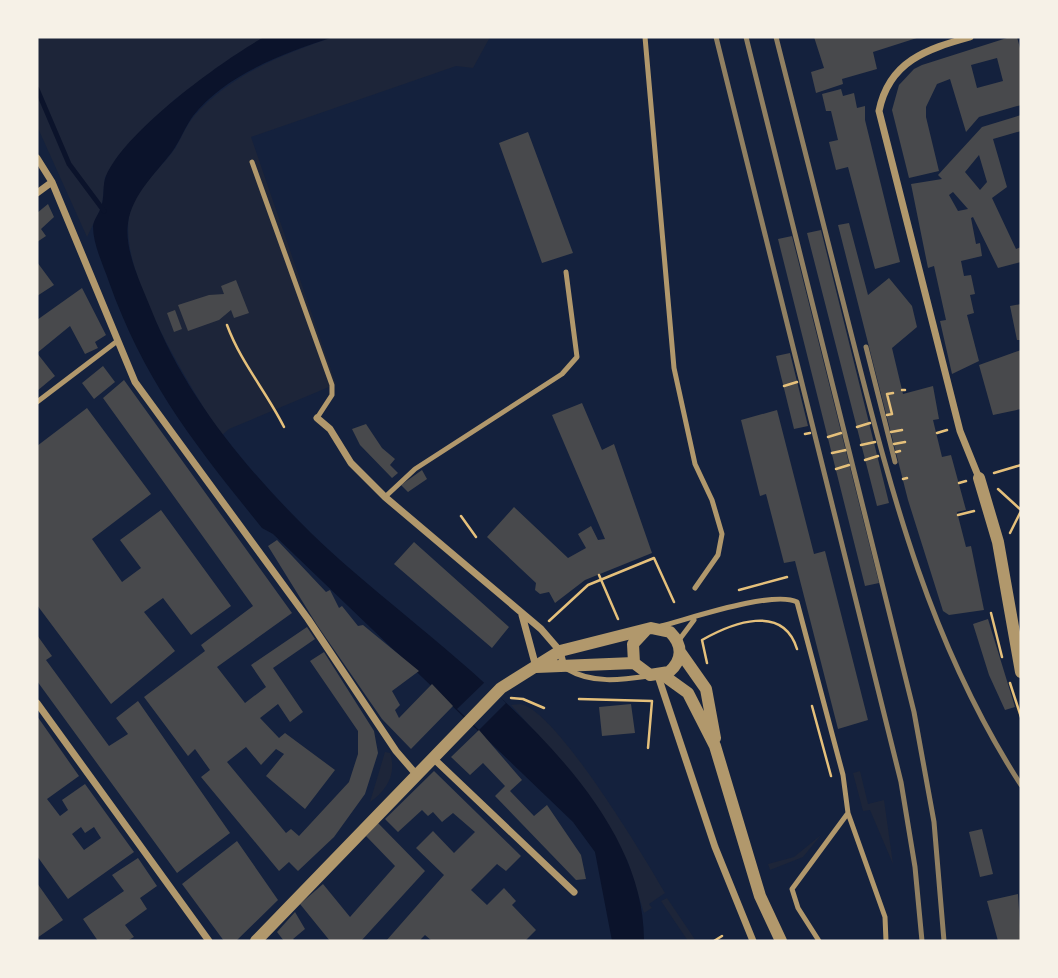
<svg xmlns="http://www.w3.org/2000/svg" width="1058" height="978" viewBox="0 0 1058 978" font-family="'Crimson Pro',serif">
<style>
.green{fill:#1d2539}
.water{fill:#0b132b}
.pier{fill:#14213d}
.lines{fill:none;stroke-linecap:round;stroke-linejoin:round}
.stream{stroke:#0b132b;stroke-width:5}
.building{fill:#48494c;fill-rule:evenodd}
.path{stroke:#e5c07b;stroke-width:2.5}
.service{stroke:#b1986c;stroke-width:5}
.minor{stroke:#b1986c;stroke-width:7}
.tertiary{stroke:#b1986c;stroke-width:12}
.rail{stroke:#918062;stroke-width:5}
</style>
<rect width="100%" height="100%" fill="#14213d"/>
<!-- green -->
<path class="green" d="M37,37H264L174,100L105,177L102,206L87,237L37,126Z
M333,37H490L473,68L456,66L251,137L336,384L229,429L221,436C191,385 107,260 133,202C143,182 164,165 176,147C182,136 187,124 195,115C231,74 284,54 333,37Z
M521,704C558,713 643,855 665,893L649,904L652,908L644,913L628,862L558,757L511,705Z
M385,752L390,753C397,773 387,791 370,802Z
M860,771L868,804L884,800L893,864L870,810L863,811L853,773Z
M821,835L803,857L770,870L768,864L794,857Z
M667,898L696,941H688L661,901Z"/>
<!-- water -->
<path class="water" d="M264,37H333C285,53 226,74 193,116C185,127 180,141 172,152C155,174 132,195 128,223C124,250 141,284 151,309C185,396 246,469 311,533C418,638 645,775 644,941H612L595,852L573,822L273,534L262,528C196,446 145,383 109,282C103,264 93,245 93,226C94,219 99,214 101,207C105,197 102,185 106,176C125,131 221,61 264,37Z"/>
<!-- pier -->
<path class="pier" d="M485,682L506,703L479,730L457,709Z"/>
<g class="lines">
<!-- stream -->
<path class="stream" d="M37,89L69,164L104,211"/>
</g>
<!-- building -->
<path class="building" d="M814,37H920L873,52L877,69L842,79L843,84L816,93L811,72L824,68Z
M1010,37H1017L1021,52V105L979,117L966,132L950,79L937,84L926,107V117L939,171L909,178L892,110L899,85L914,69L922,65ZM997,58L1003,81L977,88L971,65Z
M841,89L843,96L854,93L857,108L865,106V120L900,262L875,269L848,167L836,170L829,142L838,140L831,111H826L822,94Z
M1021,115V131L993,139L1007,187L992,198L1016,249L1021,247V262L998,268L973,217L971,218L976,244L980,243L982,256L961,261L964,276L971,275L975,294L970,295L974,313L967,315L979,361L952,374L940,321L946,320L934,266L928,268L911,184L942,179L938,175L982,127ZM979,155L987,182L980,190L965,172ZM953,192L968,209L958,211L949,195Z
M528,132L573,253L542,263L499,143Z
M48,204L54,217L41,229L46,236L37,242V213Z
M849,223L868,295L889,278L912,306L917,327L892,348L903,394L933,386L939,419L933,420L942,457L951,455L966,510L957,512L966,547L971,546L984,610L949,615L943,611L908,500L838,225Z
M821,230L889,503L877,506L807,233Z
M792,236L879,583L865,586L778,239Z
M37,262L54,285L37,296Z
M236,280L249,313L234,318L231,310L219,320L188,331L178,305L209,295L224,294L221,286Z
M82,288L106,335L95,342L98,348L85,354L70,326L37,353L55,376L37,391V320Z
M1021,304V340H1017L1010,306Z
M175,310L182,329L174,332L167,313Z
M1021,350V409L993,415L979,365Z
M790,353L808,426L794,429L776,356Z
M103,366L115,382L94,399L82,383Z
M124,380L292,613L217,667L245,703L266,687L251,665L307,627L315,639L273,668L303,712L290,722L278,704L260,718L279,738L285,733L335,770L305,809L266,776L284,754L276,749L261,765L246,747L227,762L286,833L291,829L299,836L349,782L358,754V731L310,661L324,652L374,731L378,753L365,794L334,837L298,871L289,862L279,871L201,777L210,770L195,749L188,756L144,697L205,651L201,645L253,606L103,398Z
M582,403L602,450L614,444L652,553L585,580L555,603L549,592L540,594L535,590L536,583L487,537L514,507L568,558L586,548L578,534L591,526L598,540L605,539L552,415Z
M87,408L151,494L92,539L122,582L141,568L120,540L161,510L231,606L191,635L163,598L144,612L175,651L111,704L37,605V446Z
M777,410L814,554L825,551L868,720L838,729L795,561L784,563L766,494L760,496L741,420Z
M366,424L382,448L395,459L390,465L398,473L392,478L360,445L352,429Z
M422,470L427,479L408,492L401,485Z
M277,540L326,592L330,590L339,608L342,606L358,626L363,625L419,671L392,691L400,705L395,710L399,718L432,684L453,706L411,749L382,719L317,625L268,546Z
M414,542L509,627L492,648L394,564Z
M988,619L1015,707L1005,710L989,675L973,624Z
M37,635L52,656L46,660L109,746L128,734L116,718L138,701L230,833L177,873L37,681Z
M631,704L635,733L602,736L599,707Z
M37,716L79,776L47,799L60,816L68,810L62,800L85,784L134,852L68,899L37,856ZM81,827L85,833L94,827L101,838L84,850L72,834Z
M479,730L522,780L510,791L534,816L547,805L581,855L586,879L576,880L495,796L505,786L483,763L470,775L451,757Z
M434,771L521,856L506,871L497,864L471,890L487,905L504,888L516,901L512,905L536,930L525,941H432L425,935L419,941H386L444,875L416,848L433,831L454,853L475,832L453,813L442,822L433,812L428,816L422,810L398,832L385,819Z
M378,823L425,871L361,941H330L300,904L323,884L350,917L395,866L366,836Z
M982,829L993,874L980,877L969,832Z
M237,841L278,900L236,941H224L182,884Z
M138,858L157,886L140,898L147,909L125,925L134,937L127,941H98L83,919L124,891L112,875Z
M37,883L63,920L37,938Z
M1018,894L1021,941H998L987,901Z
M295,912L305,929L293,939L295,941H284L277,932Z"/>
<g class="lines">
<!-- path -->
<path class="path" d="M227,325C241,363 266,391 284,427
M784,386L797,382
M902,390H905
M887,415L892,414L887,394L893,393
M857,427L870,423
M891,432L902,430
M937,433L947,430
M805,434L810,433
M828,437L841,433
M894,444L905,442
M861,445L875,442
M896,452L900,451
M832,453L846,450
M865,460L878,456
M836,469L849,465
M994,473L1021,465
M903,479L907,478
M959,483L966,481
M998,489L1021,510
M958,515L974,511
M461,516L476,537
M1010,533L1021,511
M599,575L618,619
M739,590L787,577
M991,613L1002,657
M549,621L588,585L654,558L674,602
M707,663L702,640C732,623 783,603 797,649
M1010,683L1021,717
M511,698L523,699L544,708
M579,699L652,701L648,748
M812,706L831,776
M714,941L722,936"/>
<!-- service -->
<path class="service" d="M645,37L674,368L695,464L712,500L722,534L718,555L695,588
M252,162L332,385V395L317,418
M37,402L116,342
M385,497L415,469L562,374L577,357L566,272
M661,626C689,619 773,590 797,602L843,775L848,813
M679,640L694,620
M567,669C592,684 621,680 649,676
M819,941L798,908L792,889L848,813L885,917L886,941"/>
<!-- minor -->
<path class="minor" d="M970,37C927,49 889,61 879,111L960,431L979,478
M37,158L52,182L135,382L308,619L396,751L415,773
M37,193L52,182
M317,418L330,429L351,463L385,497L541,629L560,651L564,667
M522,615L536,667
M658,676L715,847L753,941
M37,703L209,941
M432,757L574,892"/>
<!-- tertiary -->
<path class="tertiary" d="M979,478L998,542L1021,672
M680,652L706,689L715,738
M536,667L634,663
M663,675L688,693L715,746L760,896L781,941
M256,941L501,688L560,651L651,628L670,632C683,645 683,660 669,672L650,675L634,663L633,644L646,630"/>
<!-- rail -->
<path class="rail" d="M716,37L901,782L915,867L922,941
M746,37L914,712L934,822L944,941
M776,37C801,138 827,239 853,341C893,499 931,646 1021,785
M866,347L895,462"/>
</g>
<!-- border -->
<rect width="1058" height="978" fill="none" stroke="#f6f1e7" stroke-width="77"/>
</svg>
